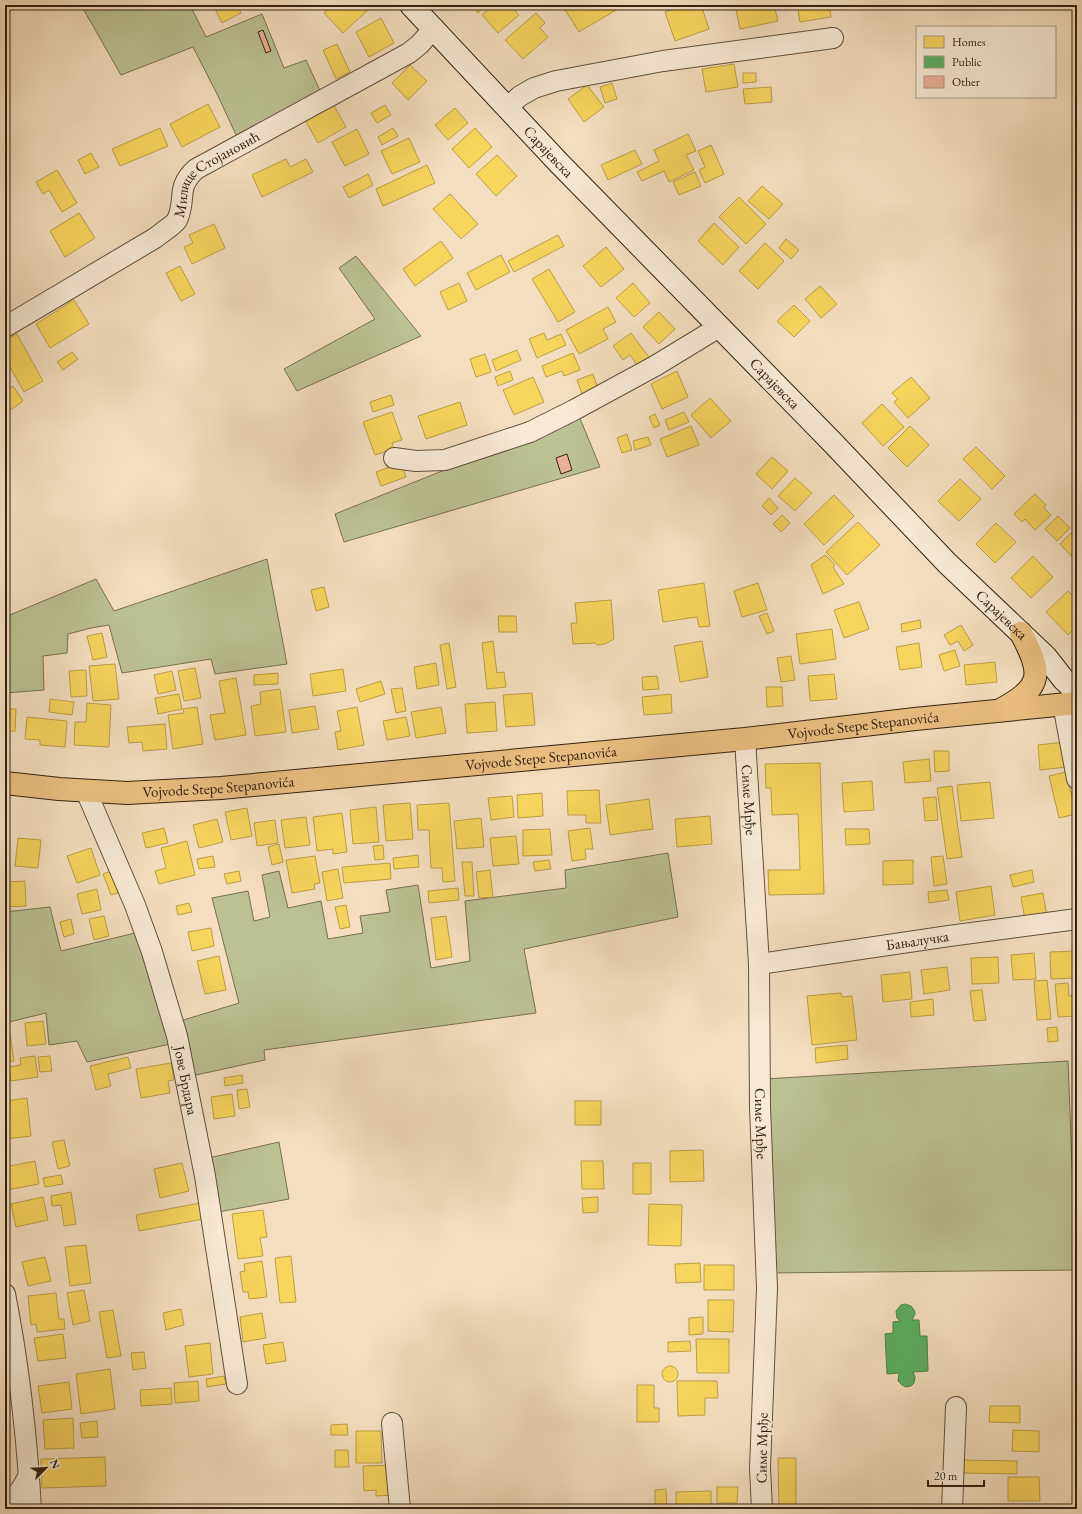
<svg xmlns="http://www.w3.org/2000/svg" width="1082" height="1514" viewBox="0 0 1082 1514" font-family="'EB Garamond',serif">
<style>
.green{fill:#bbc193;stroke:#777152}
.homes{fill:#f6d55c;stroke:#bc9f46}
.public{fill:#5aae61;stroke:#4e8449}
.building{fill:#ebb099;stroke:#332112}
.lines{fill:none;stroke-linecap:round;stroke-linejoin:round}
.minor-casing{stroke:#64503d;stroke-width:22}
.secondary-casing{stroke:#332112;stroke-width:24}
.primary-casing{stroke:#332112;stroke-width:24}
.minor{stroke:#f8ead5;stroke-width:20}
.secondary{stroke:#f8ead5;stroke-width:22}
.primary{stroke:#eabf80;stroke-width:22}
.labels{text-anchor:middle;stroke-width:4;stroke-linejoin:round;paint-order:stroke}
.street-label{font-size:15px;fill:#332112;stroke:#f8ead5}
</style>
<rect width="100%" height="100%" fill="#f5debf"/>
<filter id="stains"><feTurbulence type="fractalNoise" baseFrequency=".005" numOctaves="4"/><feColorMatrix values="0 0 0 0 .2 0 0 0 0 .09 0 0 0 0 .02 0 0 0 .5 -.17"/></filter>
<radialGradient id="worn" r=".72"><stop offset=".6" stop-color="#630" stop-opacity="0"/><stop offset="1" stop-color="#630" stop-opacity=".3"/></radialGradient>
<!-- green -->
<path class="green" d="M81,5H190L206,37L262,14L284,68L306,60L322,95L237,137L218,96L193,47L121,75Z
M356,256L421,336L297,391L284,369L375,319L339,268Z
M579,416L600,467L344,542L335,514Z
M267,559L287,664L215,674L211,659L122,673L109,625L91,628L68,634L67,653L43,656L44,690L5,693V617L96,579L114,611Z
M668,853L678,917L524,949L536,1013L264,1050L265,1060L182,1078L175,1043L87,1062L77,1041L49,1045L46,1013L5,1023V912L50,907L61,951L139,932L177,1022L239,1003L212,898L248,891L254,921L270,917L262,875L279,871L288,908L321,901L328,939L363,933L360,916L390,912L386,890L418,885L431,968L470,961L465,901L566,888L565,870Z
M1068,1061L1076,1270L767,1273L765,1079Z
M279,1142L289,1199L213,1213L204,1159Z"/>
<!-- homes -->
<path class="homes" d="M213,5H237L241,13L222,23Z
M333,5H365L369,9L343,33L324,13Z
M470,5H486L478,13Z
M493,5H510L519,15L498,33L482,15Z
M562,5H613L616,10L579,32Z
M686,5H701L709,29L675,41L665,12Z
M735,5H774L778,21L740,29Z
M797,5H829L831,17L800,22Z
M536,13L545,23L540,28L548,37L523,59L505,40Z
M381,18L394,43L369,57L356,32Z
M337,44L350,72L336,79L323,50Z
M734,64L738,87L706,92L702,69Z
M410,65L427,81L408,100L392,83Z
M743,73H756V82L743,83Z
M612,83L617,99L605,103L600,87Z
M587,85L604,107L584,122L568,99Z
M771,87L772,102L745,104L743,89Z
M332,102L346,127L318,143L304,118Z
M208,104L220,127L182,147L170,124Z
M385,105L391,115L377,123L371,113Z
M455,108L468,123L448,140L435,125Z
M160,128L168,146L120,166L112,149Z
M393,128L398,136L382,145L378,137Z
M475,128L492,147L469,168L452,149Z
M357,129L369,154L345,166L332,142Z
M688,134L696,151L686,155L694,170L669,182L664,171L642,181L637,172L659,161L654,150Z
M409,138L420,162L392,174L381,151Z
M711,145L724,174L705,183L699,170L705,167L698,151Z
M635,150L642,164L608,180L601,165Z
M91,153L99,167L85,174L78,160Z
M497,155L517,176L496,196L476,174Z
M286,159L290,167L306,159L313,172L262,197L252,175Z
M427,165L435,183L383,206L376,189Z
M57,170L77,203L62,212L49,190L43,194L36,182Z
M695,172L701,186L679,195L673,182Z
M368,174L373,185L349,198L343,187Z
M762,186L783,204L769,219L748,201Z
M450,194L478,224L461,239L433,209Z
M739,197L766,224L746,244L719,217Z
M79,213L95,238L65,257L50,231Z
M714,223L739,247L723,265L698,241Z
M214,224L225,248L192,264L184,247L193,243L189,235Z
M558,235L564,246L514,272L508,261Z
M786,239L799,250L791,259L779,248Z
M441,241L453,258L415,286L403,269Z
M765,243L784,261L758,289L739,271Z
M606,247L624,269L601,287L583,266Z
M501,255L510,272L476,290L467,273Z
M180,266L195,294L181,301L166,273Z
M549,269L575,312L558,322L532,279Z
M459,283L467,301L448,310L440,292Z
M633,283L650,303L634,317L616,298Z
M820,286L837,304L821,318L805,299Z
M74,300L89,324L50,348L36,324Z
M794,305L810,321L794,337L777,321Z
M608,307L616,322L603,329L608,339L579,354L566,330Z
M659,312L675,329L659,344L643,327Z
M544,333L547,340L561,334L566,345L537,358L529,339Z
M631,333L651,360L639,368L630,355L623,360L613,346Z
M17,334L43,381L24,392L5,358V340Z
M517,350L521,360L496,371L492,360Z
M72,352L78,359L63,370L57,362Z
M573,353L580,370L564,376L562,371L546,377L542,366Z
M485,354L491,372L476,377L470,359Z
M510,371L513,380L498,386L495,377Z
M677,371L688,397L662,409L651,384Z
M593,374L599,391L583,397L577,380Z
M533,377L544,402L514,415L503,390Z
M911,377L930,398L908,418L894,402L898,399L892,393Z
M13,386L23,401L6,413L5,391Z
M391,395L394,405L373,412L370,402Z
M710,398L731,421L711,438L691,415Z
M460,402L467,425L426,439L418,416Z
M882,404L904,427L883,446L862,423Z
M392,412L402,440L392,443L394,449L375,455L363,422Z
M684,412L689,422L669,430L665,420Z
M655,414L660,425L654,428L649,417Z
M691,426L699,445L667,457L660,439Z
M910,426L929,445L907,467L888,448Z
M627,434L632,450L622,453L617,438Z
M648,437L651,445L635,450L633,441Z
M976,447L1005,476L992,489L963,459Z
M772,457L788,471L772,489L756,474Z
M401,463L406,477L381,486L376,472Z
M795,478L812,493L795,511L778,496Z
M960,479L981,499L959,521L938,501Z
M1035,494L1046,505L1044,508L1051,515L1035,530L1025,519L1022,522L1014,514Z
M834,495L854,516L824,545L804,524Z
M769,498L778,508L771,515L762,506Z
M782,515L790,523L781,532L773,524Z
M1058,516L1070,528L1057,541L1045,529Z
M858,522L880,545L847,575L826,552Z
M996,523L1016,542L995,563L976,544Z
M1071,533L1077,540V562L1060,544Z
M825,555L835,565L833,567L844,584L823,594L811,565Z
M1033,556L1053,577L1031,598L1011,578Z
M704,583L710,626L699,627L697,617L663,622L658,590Z
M758,583L767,610L742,617L734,591Z
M324,587L329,607L316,611L311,590Z
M1068,591L1077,600V626L1068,635L1046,612Z
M611,600L614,639L605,644L597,645L595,643L573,644L571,623H577L575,603Z
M859,602L869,629L844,638L834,610Z
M767,613L774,631L767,634L759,616Z
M498,616H516L517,632H499Z
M920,620L921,628L902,632L901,624Z
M961,625L973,645L964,651L958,641L950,645L944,635Z
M832,629L836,659L800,664L796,634Z
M102,633L107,657L93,660L87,636Z
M493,641L497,673L504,672L506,687L487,689L482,643Z
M702,641L708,677L680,682L674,646Z
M449,643L456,687L447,689L440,645Z
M919,643L922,667L900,670L896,647Z
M955,650L960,666L944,671L939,655Z
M791,656L795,680L781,682L777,658Z
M995,662L997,682L966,685L964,665Z
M436,663L439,685L417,689L414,667Z
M115,664L119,699L93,701L89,666Z
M195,668L201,698L184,701L178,671Z
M343,669L346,691L313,696L310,674Z
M86,670L87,696L71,697L69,671Z
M172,671L176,690L158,694L154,675Z
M278,673V684L254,685V675Z
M834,674L837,699L810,701L808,676Z
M657,676L659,689L643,690L642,677Z
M236,678L246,735L215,740L210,715L225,713L219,681Z
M381,681L385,694L360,702L356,689Z
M766,687H782L783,706L767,707Z
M402,688L406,711L396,713L391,689Z
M280,689L286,732L255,736L251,706L261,704L260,692Z
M532,693L535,725L506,727L503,695Z
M179,694L182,709L158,714L155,698Z
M671,694L672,713L644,715L642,697Z
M50,699L74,702L72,715L49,712Z
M495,702L497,731L467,733L465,704Z
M87,703L111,705L109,747L74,745L75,722H86Z
M315,706L319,729L292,733L289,710Z
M197,707L203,744L173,749L168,715L184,713L183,709Z
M357,707L364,745L338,750L335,732L341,731L337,711Z
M441,707L446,733L416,738L411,712Z
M5,709H16L15,731H5Z
M27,717L67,721L65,747L40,745V740L25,739Z
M406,717L410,736L387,740L383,721Z
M165,724L167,749L143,751L142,742L129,743L127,727Z
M1065,742L1067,767L1040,770L1038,745Z
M934,751H949V771L935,772Z
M929,759L931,781L905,783L903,762Z
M820,763L824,894L769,895L768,870H800L798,814L772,815L771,788H766L765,764Z
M1066,772L1076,814L1059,818L1049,776Z
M872,781L874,810L844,812L842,783Z
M990,782L994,818L961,821L957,785Z
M952,786L962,857L947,859L937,788Z
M599,790L601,823H586V815H568L567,791Z
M542,793L543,816L518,818L517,795Z
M512,796L514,817L491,820L488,798Z
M936,797L938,820L925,821L923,798Z
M649,799L653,829L610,835L606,805Z
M410,803L413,839L386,841L383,805Z
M449,803L455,881L443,882L442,868H431L429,830H418L417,805Z
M376,807L379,842L353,844L350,810Z
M247,808L252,836L231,840L225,812Z
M342,813L347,852L333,854V849L317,851L313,817Z
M710,816L712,844L677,847L675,819Z
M306,817L310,845L285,848L281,820Z
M481,818L484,847L457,849L454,821Z
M217,819L223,842L199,848L193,825Z
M275,820L278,843L257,846L254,823Z
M164,828L168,843L146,848L142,833Z
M590,828L593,849H585L586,859L572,861L568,831Z
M550,829L552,855L523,856V830Z
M845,829H869L870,844L846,845Z
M516,836L519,864L493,866L490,838Z
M18,838L41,840L38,868L15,866Z
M187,841L195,875L159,884L155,871L166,868L161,848Z
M279,844L283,862L272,865L268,847Z
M383,845L384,859L375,860L373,846Z
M91,848L100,875L77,883L67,856Z
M418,855L419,867L394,869L393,858Z
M213,856L215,867L199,869L197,859Z
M315,856L320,883L314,884L315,889L292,893L286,860Z
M943,856L947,884L934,886L931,857Z
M549,860L551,869L535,871L533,862Z
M913,860V884L883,885V861Z
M462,862H472L474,896H465Z
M390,863L391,879L344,883L342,867Z
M338,869L343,898L327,901L322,872Z
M490,870L493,897L479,898L476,872Z
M1032,870L1034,882L1013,887L1010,875Z
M111,871L118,893L111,895L103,874Z
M239,871L241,881L227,884L224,874Z
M25,881L26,906L5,907V882Z
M991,886L995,915L960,921L956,892Z
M458,888L459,900L429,903L428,891Z
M97,889L101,910L82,914L77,894Z
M947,890L949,900L929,903L928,892Z
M1043,893L1047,916L1025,920L1021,897Z
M189,903L192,912L178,915L176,906Z
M346,905L350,927L340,929L335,907Z
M104,916L109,936L94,940L89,919Z
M446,916L452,957L436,960L431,918Z
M71,919L74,934L64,937L60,922Z
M211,928L214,946L192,951L188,932Z
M1077,951V978L1051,979L1050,952Z
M1034,953L1036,979L1013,980L1011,955Z
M219,956L226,990L205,994L197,961Z
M998,957L999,983L972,984L971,958Z
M947,967L950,990L924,994L921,970Z
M910,972L912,999L883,1002L881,975Z
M1047,980L1051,1019L1037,1020L1034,981Z
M1068,983L1069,996L1077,995V1016L1058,1017L1055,984Z
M982,990L986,1020L974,1021L970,991Z
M841,993L842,997L852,996L857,1040L812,1045L807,996Z
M933,999L934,1015L911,1017L910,1002Z
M43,1021L46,1044L27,1046L25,1023Z
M1057,1027L1058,1041L1048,1042L1047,1028Z
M5,1033H10L14,1061L5,1063Z
M847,1045L848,1059L816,1063L815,1048Z
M35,1056L38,1077L11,1081L9,1067L21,1065L20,1058Z
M50,1056L52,1071L40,1072L38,1057Z
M128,1057L131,1068L108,1074L111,1086L96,1090L90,1066Z
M171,1063L174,1080L168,1081L170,1093L141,1098L136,1069Z
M242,1075L243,1083L225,1086L224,1078Z
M247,1089L250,1107L239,1109L237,1090Z
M232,1094L235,1116L214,1119L211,1097Z
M27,1098L31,1136L5,1139V1101Z
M575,1101H601V1125H575Z
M64,1140L70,1166L58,1169L52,1142Z
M703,1150L704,1181L670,1182V1151Z
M35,1161L39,1184L7,1190L5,1167Z
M581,1161H603L604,1189H582Z
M182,1163L189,1191L160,1198L154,1169Z
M633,1163H651V1194H633Z
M61,1175L63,1184L45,1187L43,1178Z
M71,1192L76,1224L64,1226L61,1205L52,1206L51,1196Z
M43,1197L48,1220L16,1227L11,1204Z
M598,1197V1212L583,1213L582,1198Z
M200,1203L203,1219L139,1231L136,1215Z
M649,1204L682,1205L681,1246L648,1245Z
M263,1210L267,1237L260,1238L263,1256L238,1259L232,1214Z
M86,1245L91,1283L70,1286L65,1247Z
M291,1256L296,1302L280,1303L275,1258Z
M45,1257L51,1281L28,1286L22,1262Z
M262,1261L267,1297L249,1299L248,1292H243L240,1272L245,1271L244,1264Z
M700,1263L701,1282L676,1283L675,1264Z
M704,1265H734V1290H704Z
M84,1290L90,1321L73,1325L67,1293Z
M56,1293L59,1319H64L65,1329L37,1332L36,1324L31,1325L28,1296Z
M708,1300H734L733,1332L708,1331Z
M181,1309L184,1325L166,1330L163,1313Z
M113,1310L121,1356L107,1358L99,1312Z
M262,1313L266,1338L243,1342L240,1317Z
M703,1317V1334L689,1335V1318Z
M63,1334L66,1358L38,1361L34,1338Z
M696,1339H729V1373H697Z
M690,1341L691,1351L668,1352V1342Z
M283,1342L286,1361L266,1364L263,1345Z
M210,1343L213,1374L189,1377L185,1346Z
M144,1352L146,1368L133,1370L131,1353Z
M662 1374a8 8 0 1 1 16 0a8 8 0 1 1-16 0Z
M110,1369L115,1409L81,1414L76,1374Z
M224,1376L226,1384L207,1387L206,1379Z
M198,1381L199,1401L175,1403L174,1383Z
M677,1381H717L718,1398H705V1415L678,1416Z
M69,1382L72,1409L42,1413L38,1386Z
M637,1385H654V1408H659V1422H637Z
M171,1388L172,1404L141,1406L140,1390Z
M990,1406H1020V1423L989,1422Z
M73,1418L74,1448L45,1449L43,1420Z
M97,1421L98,1437L82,1438L80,1423Z
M347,1424L348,1435H331V1425Z
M1013,1430L1039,1431V1452L1012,1451Z
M356,1431H381L382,1463H356Z
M335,1450H348L349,1467H335Z
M105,1457L106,1486L42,1488L41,1459Z
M778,1458H796V1509H779Z
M963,1460L1017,1461V1474L963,1473Z
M393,1465L395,1495L376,1496V1490L364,1491L363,1466Z
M1008,1477H1039L1040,1501H1008Z
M717,1487H738L737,1503H717Z
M666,1489L667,1509H655V1490Z
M711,1491V1509H676V1492Z"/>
<!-- public -->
<path class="public" d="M905,1304L911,1306L914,1310L915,1314L912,1320H919L920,1336H927L928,1371L913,1372L915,1377L914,1383L911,1386L906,1387L902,1385L898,1381L899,1373L887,1374L885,1334L893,1333V1322L900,1321L897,1318L896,1311L901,1305Z"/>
<!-- building -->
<path class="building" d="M263,30L271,51L266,53L258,32Z
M567,454L572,470L561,474L556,458Z"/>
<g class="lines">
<!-- minor casing -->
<g class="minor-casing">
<g id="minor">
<path d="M508,107L520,96L534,88L556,81L663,61L833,38"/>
<path id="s1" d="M5,327L155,238C161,233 174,225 177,220C187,199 175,188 196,169L409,53L420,44L434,28"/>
<path d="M394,458L416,461L445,460L530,432L574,410L655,366L719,327"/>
<path d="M1063,704L1077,779"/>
<path id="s2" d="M745,739L759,964L760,1107L767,1288L760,1468L762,1509"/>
<path id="s3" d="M86,791L135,905L152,952L177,1036L205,1176L237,1384"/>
<path id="s4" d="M759,964L949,936L1077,919"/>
<path d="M5,1294C19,1365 27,1437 31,1509"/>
<path d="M392,1423L400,1509"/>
<path d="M5,1502C18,1498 23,1486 29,1475"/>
<path d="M952,1509L956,1407"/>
</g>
</g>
<!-- secondary casing -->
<g class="secondary-casing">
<g id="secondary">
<path id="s5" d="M411,5L558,162L833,443L947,563L1046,657L1064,680L1077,692"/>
</g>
</g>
<!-- primary casing -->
<g class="primary-casing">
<g id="primary">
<path d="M1002,709C1045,686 1041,672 1021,633"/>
<path id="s6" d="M5,783L59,789L127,793L221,788L745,739L915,719L1077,703"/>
</g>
</g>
<!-- minor -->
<use href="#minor" class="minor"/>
<!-- secondary -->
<use href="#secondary" class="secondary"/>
<!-- primary -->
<use href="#primary" class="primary"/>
</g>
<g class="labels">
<!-- street labels -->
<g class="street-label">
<text dy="5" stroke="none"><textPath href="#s5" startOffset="201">Сарајевска</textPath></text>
<text dy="5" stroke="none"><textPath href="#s1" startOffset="268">Милице Стојановић</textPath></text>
<text dy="5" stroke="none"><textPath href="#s5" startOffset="525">Сарајевска</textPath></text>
<text dy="5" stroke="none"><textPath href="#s5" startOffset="849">Сарајевска</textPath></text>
<text dy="5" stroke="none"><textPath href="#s6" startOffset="862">Vojvode Stepe Stepanovića</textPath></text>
<text dy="5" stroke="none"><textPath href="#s6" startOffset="538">Vojvode Stepe Stepanovića</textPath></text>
<text dy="5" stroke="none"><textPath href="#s6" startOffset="214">Vojvode Stepe Stepanovića</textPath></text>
<text dy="5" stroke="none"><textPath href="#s2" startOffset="61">Симе Мрђе</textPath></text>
<text dy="5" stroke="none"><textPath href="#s4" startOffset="160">Бањалучка</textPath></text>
<text dy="5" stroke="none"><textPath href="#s3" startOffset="307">Јове Брдара</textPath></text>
<text dy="5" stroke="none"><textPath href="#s2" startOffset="385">Симе Мрђе</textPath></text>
<text transform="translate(762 1448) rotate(-89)" y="5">Симе Мрђе</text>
</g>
</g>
<!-- margin -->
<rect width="1082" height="1514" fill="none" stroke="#f5debf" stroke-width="20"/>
<rect x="6" y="6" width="1070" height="1502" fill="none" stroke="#332112" stroke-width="2"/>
<rect x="10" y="10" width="1062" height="1494" fill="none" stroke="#332112"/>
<!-- legend -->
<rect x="916" y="26" width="140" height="72" fill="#f8ead5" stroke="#a99a87"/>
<rect x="924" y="36" width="20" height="12" fill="#f6d55c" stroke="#a99a87"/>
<text x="952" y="46" font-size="12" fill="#332112">Homes</text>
<rect x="924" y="56" width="20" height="12" fill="#5aae61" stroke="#a99a87"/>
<text x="952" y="66" font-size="12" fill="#332112">Public</text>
<rect x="924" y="76" width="20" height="12" fill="#ebb099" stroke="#a99a87"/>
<text x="952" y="86" font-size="12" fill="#332112">Other</text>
<!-- north arrow -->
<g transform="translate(46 1468) rotate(66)" stroke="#f8ead5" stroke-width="3" paint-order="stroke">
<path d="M0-3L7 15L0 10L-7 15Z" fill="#332112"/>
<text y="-6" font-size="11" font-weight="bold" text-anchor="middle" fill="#332112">N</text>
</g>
<!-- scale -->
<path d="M928 1480v6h56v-6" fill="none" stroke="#332112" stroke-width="2"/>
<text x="934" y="1480" font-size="12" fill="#332112" stroke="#f8ead5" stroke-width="3" paint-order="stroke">20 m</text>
<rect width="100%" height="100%" filter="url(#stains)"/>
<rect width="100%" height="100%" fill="url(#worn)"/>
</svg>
